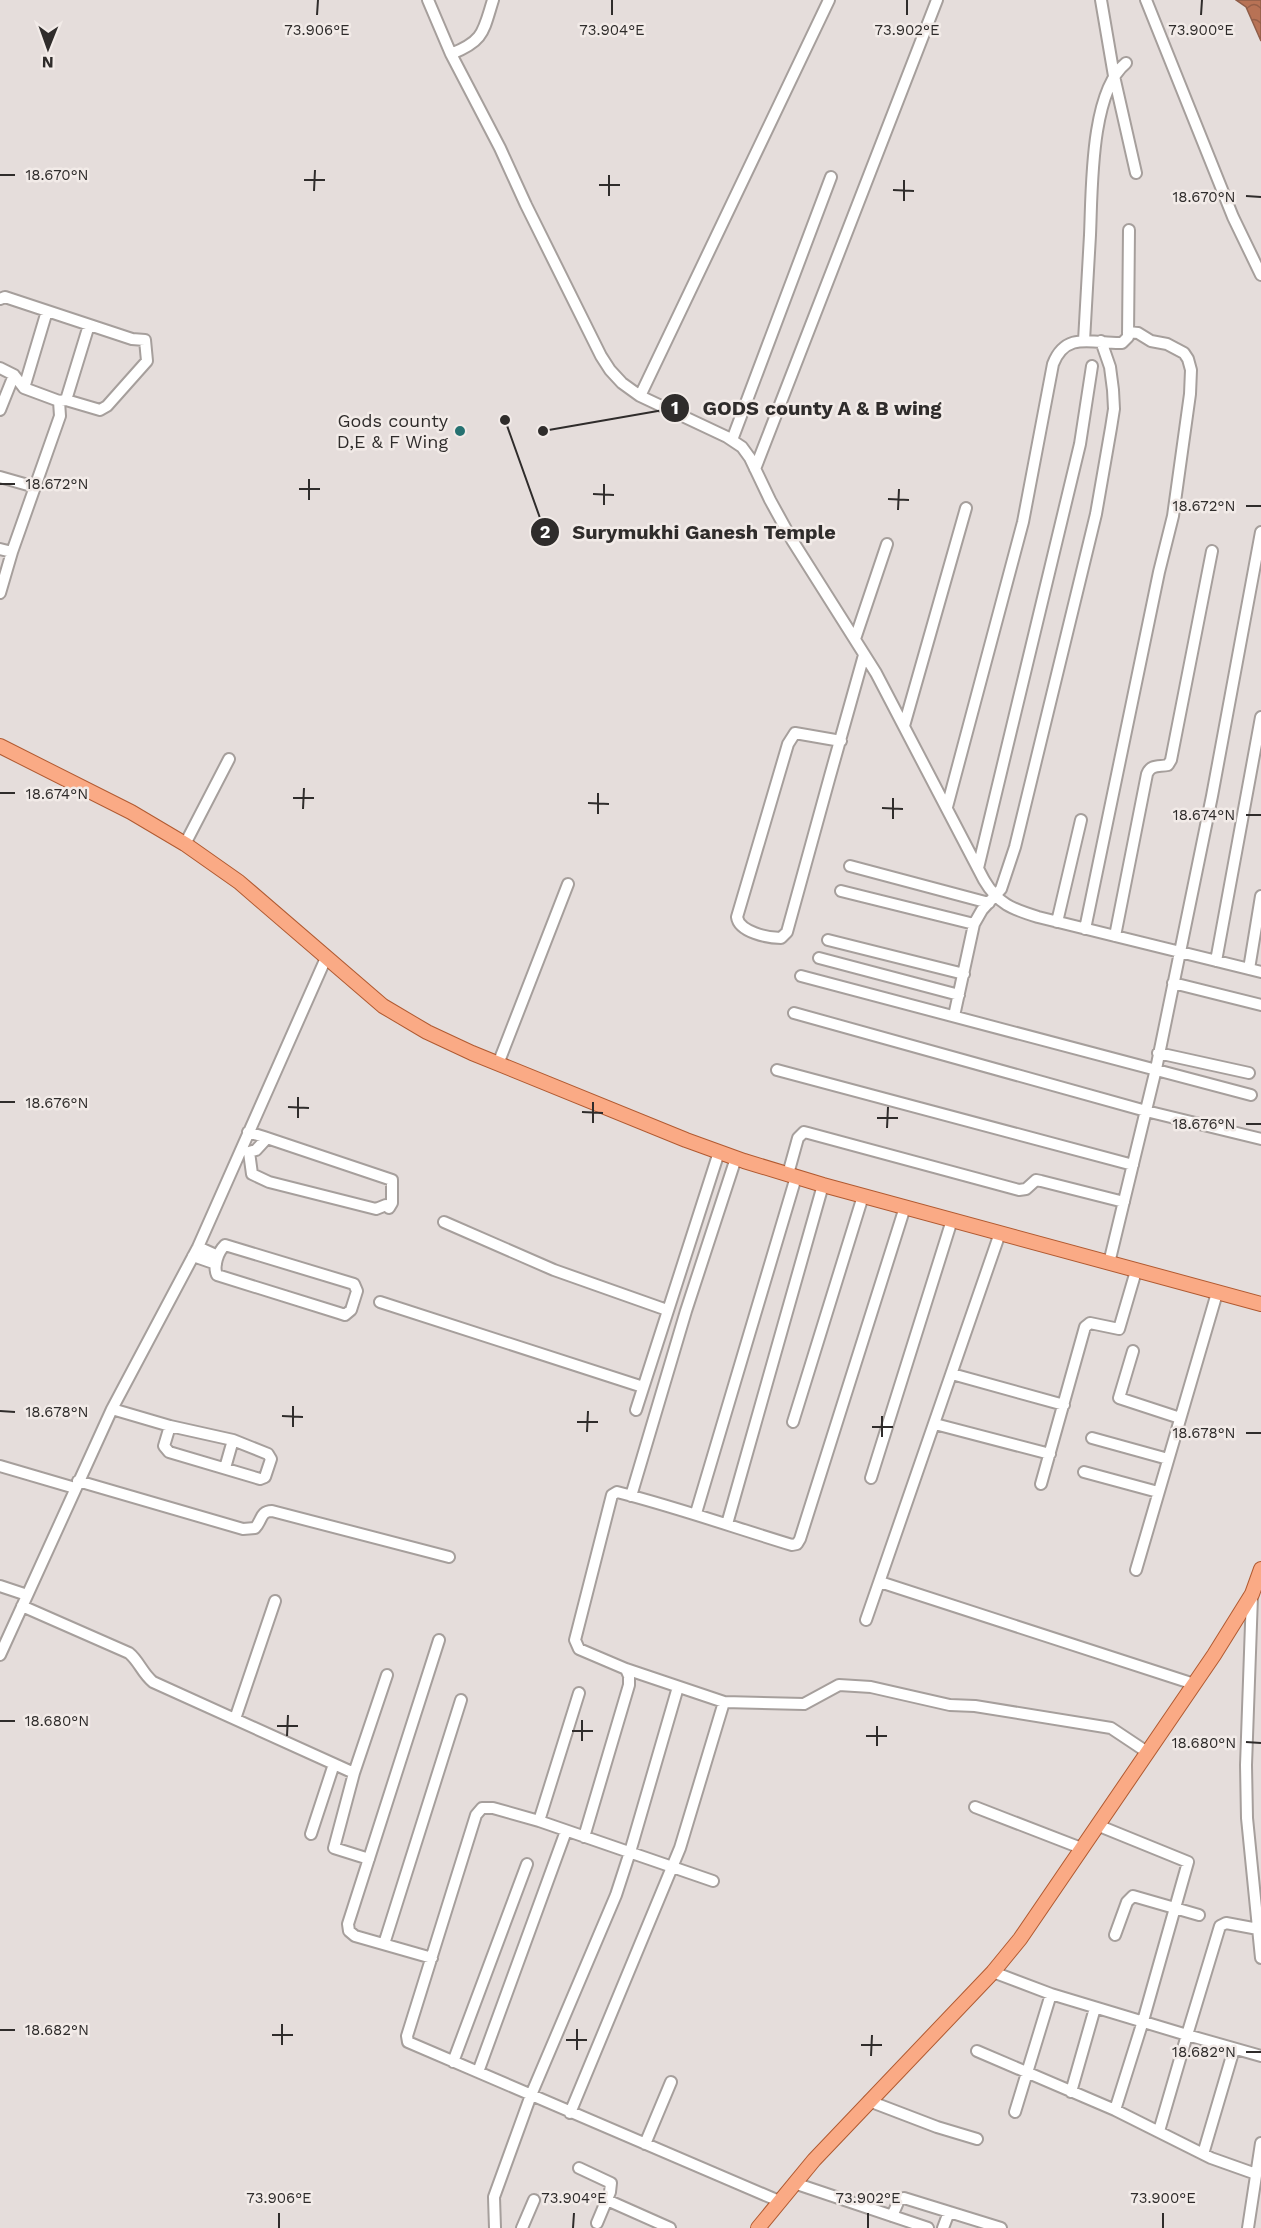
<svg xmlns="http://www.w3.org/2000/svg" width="1261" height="2228" viewBox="0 0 1261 2228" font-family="'Work Sans',sans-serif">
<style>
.water{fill:url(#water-waves);stroke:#8f5d48;stroke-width:1.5}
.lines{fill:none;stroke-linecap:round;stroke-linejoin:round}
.minor-casing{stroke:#a69f9c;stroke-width:14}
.major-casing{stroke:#b15a31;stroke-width:16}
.minor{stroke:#fff;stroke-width:10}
.major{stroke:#faaa85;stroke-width:14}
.ticks{fill:none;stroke:#2f2c2b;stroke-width:2}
.poi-dot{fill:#267171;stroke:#f2ebe8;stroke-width:2}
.labels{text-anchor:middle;stroke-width:5;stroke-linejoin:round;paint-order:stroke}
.poi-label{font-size:18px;fill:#2f2c2b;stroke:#f2ebe8;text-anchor:end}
.ticks-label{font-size:15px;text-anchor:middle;fill:#2f2c2b;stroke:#f2ebe8;stroke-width:5;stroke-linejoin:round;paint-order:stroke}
.leader{fill:none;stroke:#2f2c2b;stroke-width:2}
.callout-dot{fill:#2f2c2b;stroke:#f2ebe8;stroke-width:2}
.mark-label{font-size:18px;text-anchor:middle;font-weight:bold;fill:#fff}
.callout-label{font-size:20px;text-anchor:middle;font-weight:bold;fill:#2f2c2b;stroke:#f2ebe8;stroke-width:5;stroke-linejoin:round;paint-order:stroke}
</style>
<defs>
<pattern id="water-waves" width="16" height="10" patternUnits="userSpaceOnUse" patternTransform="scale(1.5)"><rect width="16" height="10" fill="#b87255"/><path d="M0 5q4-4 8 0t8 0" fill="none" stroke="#965e47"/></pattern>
</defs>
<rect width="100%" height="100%" fill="#e5dddb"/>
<!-- water -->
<path class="water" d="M1236,0H1261V41L1246,7Z"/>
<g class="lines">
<!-- minor casing -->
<g class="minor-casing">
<path id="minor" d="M428,0L451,54L500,148L526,205L601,356L610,370L622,383L640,396L727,437L742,447L750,458L770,500L792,540L876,673L984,880C998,904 1012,909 1038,917L1261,972
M1101,0L1114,76L1136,173
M1146,0L1233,217L1261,275
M451,54C484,41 483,32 493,0
M0,299L5,297L132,339L145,340L147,361L107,406L100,410L66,400L59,401L24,388L14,375L0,368
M1084,341C1086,306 1088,270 1090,235C1092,191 1090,92 1126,63
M24,388L47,311
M640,396L829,0
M66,400L89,325
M0,410L14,375
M732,440L831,177
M755,469L937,0
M0,477L35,487
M0,549L12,552
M0,593L12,552L60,416L59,401
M855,639L887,544
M904,726L966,508
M841,741L795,733L788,744L737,917C739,932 768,938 781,938L787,932C812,840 838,747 864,655
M947,807L1023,522L1053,364C1066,330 1094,344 1122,343L1128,337L1129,230
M185,844L229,759
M850,866L989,903
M978,868L1080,444L1092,366
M841,891L974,924
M1057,922L1081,820
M1085,929L1159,572L1173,516L1190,394L1191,370L1188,359L1184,353L1167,344L1151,341L1138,333L1128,332
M1115,936L1147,774C1151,764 1159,767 1168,765L1171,760L1212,551
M828,940L964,974
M819,958L959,995
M1216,961L1261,717
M1249,969L1261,896
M801,976L1251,1095
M1173,983L1261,1005
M794,1013L1146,1111L1261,1139
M954,1016L974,924L982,910L1001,889L1015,847L1096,514L1111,428L1114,409L1113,390L1110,367L1101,341
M1158,1053L1249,1073
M498,1064L568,884
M777,1070L1133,1165
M248,1132L264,1137L392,1180V1203L389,1208L386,1205L376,1209L269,1182L252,1174L249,1152L256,1150L267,1138
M788,1174L798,1138L804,1132L808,1133L1019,1190L1026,1189L1036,1180L1041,1181L1124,1202
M444,1222L554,1270L667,1310
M225,1245L354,1284L357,1291L351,1310L345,1315L339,1313L217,1275C213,1266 218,1252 225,1245Z
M198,1247L218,1256
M193,1256L216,1264
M1109,1263L1156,1069L1212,796L1261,532
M380,1302L643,1387
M1133,1351L1119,1398L1180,1418
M952,1374L1064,1405
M112,1409L170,1426L233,1440L268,1454L271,1459L265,1477L260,1479L169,1452L164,1446L170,1426
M636,1410L719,1152
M793,1422L863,1196
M935,1424L1050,1454
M1092,1438L1168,1459
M0,1466L75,1488
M225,1468L233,1440
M1084,1472L1158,1492
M871,1478L952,1220
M78,1481L243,1529L255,1528C262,1521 260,1511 272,1511L449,1557
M1041,1484L1085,1327L1090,1323L1119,1329L1136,1271
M631,1496L686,1311L736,1158
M696,1513L796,1177
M727,1524L823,1185
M1136,1570L1217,1293
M880,1582L1194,1684
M0,1586L27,1595
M1252,1596L1246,1765L1247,1818L1261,1958
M22,1606L129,1653C139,1661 142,1673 153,1682L354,1773
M866,1620L1000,1233
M0,1655L112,1409L198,1247L326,958
M626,1669L724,1702L804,1704L839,1685L871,1687L950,1705L975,1706L1111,1728L1147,1752
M235,1719L275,1601
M975,1807L1081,1848
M539,1821L579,1693
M1097,1825L1188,1862L1143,2021L1115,2110
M311,1834L334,1764
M584,1837L629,1685V1676L626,1669L579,1649L575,1640L612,1495L617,1492C676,1507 733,1527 792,1545L797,1544L800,1539L905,1207
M369,1859L334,1848L354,1773L387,1675
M713,1881L539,1821L493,1808H482L476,1815L407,2036L408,2042L779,2201
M1258,1929L1226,1923L1220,1926L1187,2035L1261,2056
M1115,1935L1127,1902L1133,1896L1199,1915
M384,1944L461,1700
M432,1958L355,1936L349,1931L348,1924L439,1640
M993,1972L1051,1994L1187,2035L1159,2131
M977,2051L1115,2110L1211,2158L1256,2174
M453,2062L527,1864
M478,2072L566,1831
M1071,2092L1095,2008
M869,2101L937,2127L977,2139
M1015,2112L1051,1994
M570,2113L680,1848L724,1702
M645,2144L671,2082
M1203,2154L1234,2049
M579,2168L611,2183L610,2192L597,2223
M794,2183L928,2228
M607,2200L670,2228
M892,2216L899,2200L904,2198L1001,2228
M495,2228L494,2197L531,2095L616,1895L630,1852L678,1687
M522,2228L534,2200
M943,2228L949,2212
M1248,2228L1261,2143"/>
</g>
<!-- major casing -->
<g class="major-casing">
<path id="major" d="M0,746L131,812L185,844L239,882L383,1006L427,1032L472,1053L686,1140L744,1161L823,1185L1261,1304
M758,2228L814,2160L993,1972L1020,1939L1214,1655L1252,1594L1261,1569"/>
</g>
<!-- minor -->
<use href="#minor" class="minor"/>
<!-- major -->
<use href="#major" class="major"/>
</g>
<!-- ticks -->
<path class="ticks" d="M317,15L318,0M612,15V0M907,15V0M1201,15L1202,0M0,175H15M304,180H325M599,185H620M893,190L914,191M314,191L315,170M609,196V175M1246,196L1261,197M904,201V180M0,484H15M299,489H320M593,494L614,495M888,499L909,500M309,500V479M604,505V484M1246,506H1261M898,510L899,489M0,793H15M293,798H314M588,803L609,804M882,808L903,809M303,809L304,788M598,814V793M1246,815H1261M893,819V798M0,1102H15M288,1107L309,1108M582,1112L603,1113M298,1118V1097M877,1118H898M593,1123V1102M1246,1124H1261M887,1128L888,1107M0,1411L15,1412M282,1416L303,1417M577,1422H598M293,1427V1406M872,1427H893M587,1432L588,1411M1246,1433H1261M882,1437V1416M0,1721H15M277,1726H298M572,1731H593M287,1736L288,1715M866,1736H887M582,1741V1720M1246,1742L1261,1743M877,1746V1726M0,2030H15M272,2035H293M566,2040H587M282,2045V2024M861,2045H882M577,2050V2029M1246,2052H1261M871,2056L872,2035M279,2228V2213M573,2228L574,2213M868,2228V2213M1163,2228V2213"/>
<!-- markers -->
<circle class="poi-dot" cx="460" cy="431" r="6"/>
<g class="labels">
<!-- poi labels -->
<g class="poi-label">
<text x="448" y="427">Gods county<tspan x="448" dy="21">D,E &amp; F Wing</tspan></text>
</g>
</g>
<g class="ticks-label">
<text x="317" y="35">73.906°E</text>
<text x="612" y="35">73.904°E</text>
<text x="907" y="35">73.902°E</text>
<text x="1201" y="35">73.900°E</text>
<text x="57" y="180">18.670°N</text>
<text x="1204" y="202">18.670°N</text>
<text x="57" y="489">18.672°N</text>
<text x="1204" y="511">18.672°N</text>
<text x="57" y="799">18.674°N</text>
<text x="1204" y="820">18.674°N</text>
<text x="57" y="1108">18.676°N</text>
<text x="1204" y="1129">18.676°N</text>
<text x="57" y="1417">18.678°N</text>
<text x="1204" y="1438">18.678°N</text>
<text x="57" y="1726">18.680°N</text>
<text x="1204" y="1748">18.680°N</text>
<text x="57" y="2035">18.682°N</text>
<text x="1204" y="2057">18.682°N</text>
<text x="279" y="2203">73.906°E</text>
<text x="574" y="2203">73.904°E</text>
<text x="868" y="2203">73.902°E</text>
<text x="1163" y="2203">73.900°E</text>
</g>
<!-- callouts -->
<path class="leader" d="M543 431L675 408M505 420L545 532"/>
<g class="callout-dot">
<circle cx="543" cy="431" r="6"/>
<circle cx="505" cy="420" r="6"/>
<circle cx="675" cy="408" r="15"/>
<circle cx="545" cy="532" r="15"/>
</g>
<g class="mark-label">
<text x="675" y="414">1</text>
<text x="545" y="538">2</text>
</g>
<g class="callout-label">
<text x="822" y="415">GODS county A &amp; B wing</text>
<text x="704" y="539">Surymukhi Ganesh Temple</text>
</g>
<!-- north arrow -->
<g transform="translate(48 48) rotate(181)" stroke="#f2ebe8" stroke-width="4.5" paint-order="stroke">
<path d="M0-4.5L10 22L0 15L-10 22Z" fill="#2f2c2b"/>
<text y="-9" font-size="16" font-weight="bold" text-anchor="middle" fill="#2f2c2b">N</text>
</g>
</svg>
